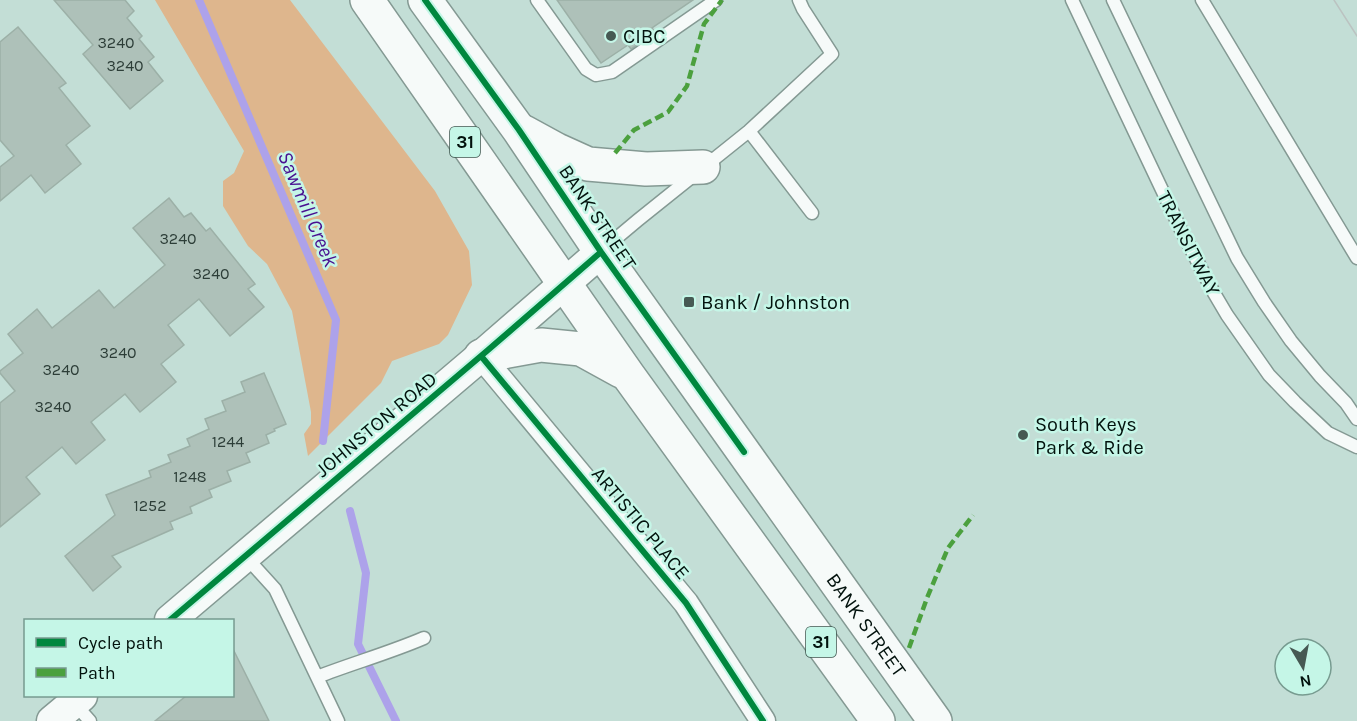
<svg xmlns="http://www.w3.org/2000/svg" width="1357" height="721" viewBox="0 0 1357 721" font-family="Karla,sans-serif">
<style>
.green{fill:#deb68d}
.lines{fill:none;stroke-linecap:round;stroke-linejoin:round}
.stream{stroke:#ada2ea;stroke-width:8}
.building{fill:#aec1b9;stroke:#9cb0a7;stroke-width:1.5}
.service-casing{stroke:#849993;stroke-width:15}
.minor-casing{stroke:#849993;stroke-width:27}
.tertiary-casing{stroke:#849993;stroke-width:33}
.primary-casing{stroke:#849993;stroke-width:36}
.service{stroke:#f6faf9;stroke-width:12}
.minor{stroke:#f6faf9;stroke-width:24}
.tertiary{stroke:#f6faf9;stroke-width:30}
.primary{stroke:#f6faf9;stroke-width:33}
.tram{stroke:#bbc3c1;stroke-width:1.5}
.quiet{stroke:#4ba03e;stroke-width:4.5;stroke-dasharray:9 4.5;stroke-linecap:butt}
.cycleway-casing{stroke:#c5f6e7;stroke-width:10}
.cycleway{stroke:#00873e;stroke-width:6}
.poi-dot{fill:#465953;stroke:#c5f6e7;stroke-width:2}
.labels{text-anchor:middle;stroke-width:5;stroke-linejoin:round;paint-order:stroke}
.number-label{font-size:16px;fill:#2d3e38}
.shield{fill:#c5f6e7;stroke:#3c564e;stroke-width:1.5}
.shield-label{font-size:18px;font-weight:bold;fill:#02120d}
.poi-label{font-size:20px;fill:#02120d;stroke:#c5f6e7;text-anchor:start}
.street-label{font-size:20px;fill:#02120d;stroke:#c5f6e7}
.water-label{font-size:21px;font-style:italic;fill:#481090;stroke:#c5f6e7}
</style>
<rect width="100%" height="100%" fill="#c3ded6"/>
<!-- green -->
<path class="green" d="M155,0H290L435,191L469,251L472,285L448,335L439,344L392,361L381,383L308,456L304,434L311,424V412L292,311L267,264L248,246L223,206V181L234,173L244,151Z"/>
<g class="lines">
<!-- stream -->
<path class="stream" d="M199,0L336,320L323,441
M350,511L366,573L358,644L396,721"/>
</g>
<!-- building -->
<path class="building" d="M54,0H125L134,11L127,18L142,36L139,39L154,57L148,62L163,81L130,109L83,54L93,45Z
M557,0H693L652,28L655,32L631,49L628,45L601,63Z
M18,27L66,83L59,88L90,126L66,145L81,164L45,193L31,175L0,201V167L14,156L0,140V42Z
M169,198L184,217L191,213L206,231L210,228L255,284L248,289L264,307L230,336L199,299L168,325L184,345L161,364L176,382L140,412L125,394L91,422L105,440L76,464L62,447L26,477L40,494L0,527V403L15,391L0,373V371L23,353L8,334L37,309L52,328L99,290L114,308L165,265L133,228Z
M264,373L286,424L274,429L275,431L266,435L269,443L246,453L250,462L227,471L231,481L209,490L212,497L190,507L192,513L170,522L173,529L112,556L121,567L93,591L65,556L115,515L106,495L151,477L149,471L171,462L168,455L190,446L187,439L209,429L205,419L226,411L222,401L245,392L241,382Z
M232,647L269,721H155L186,696H232Z"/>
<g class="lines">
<!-- service casing -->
<g class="service-casing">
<path id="service" d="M537,0L586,69L596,75L612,72L716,0
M1072,0L1182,232L1214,293L1227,315L1269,375L1295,402L1328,433L1357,447
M1113,0L1237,258L1264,302L1291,341L1320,376L1346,403L1357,419
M1202,0L1357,258
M749,131L812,213
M601,251L638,220L749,131L832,54L803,9L799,0
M246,557L275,589L338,721
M317,677C353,663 389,653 424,638
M74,703L90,721"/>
</g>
<!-- minor casing -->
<g class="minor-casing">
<path id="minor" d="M481,356L686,603L763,721"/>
</g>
<!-- tertiary casing -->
<g class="tertiary-casing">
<path id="tertiary" d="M170,620L488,350L601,252
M52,721L82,696"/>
</g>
<!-- primary casing -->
<g class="primary-casing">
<g id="primary">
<path d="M367,0L628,375L878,721"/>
<path id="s1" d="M425,0L519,130L601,252L935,721"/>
<path d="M524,132L557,150L588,164L646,169L703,167"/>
<path d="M481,356L541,345L581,349L621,371"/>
</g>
</g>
<!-- service -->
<use href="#service" class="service"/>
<!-- minor -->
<use href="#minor" class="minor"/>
<!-- tertiary -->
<use href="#tertiary" class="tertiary"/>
<!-- primary -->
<use href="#primary" class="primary"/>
<!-- tram -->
<path class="tram" d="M1334,0L1357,36"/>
<!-- quiet -->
<path class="quiet" d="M615,153L634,130L668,112L687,86L704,24L722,0
M909,648L927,598L948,548L973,515"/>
<!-- cycleway casing -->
<g class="cycleway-casing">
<path id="cycleway" d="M425,0L519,130L601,252L744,452
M481,356L686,603L763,721
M170,620L488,350L601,252"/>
</g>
<!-- cycleway -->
<use href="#cycleway" class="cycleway"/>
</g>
<!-- markers -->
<g class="poi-dot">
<circle cx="611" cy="36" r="6"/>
<rect x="683" y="296" width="12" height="12" rx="3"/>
<circle cx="1023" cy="435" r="6"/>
</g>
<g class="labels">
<!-- number labels -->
<g class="number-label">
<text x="116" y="48">3240</text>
<text x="125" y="71">3240</text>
<text x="178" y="244">3240</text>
<text x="211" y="279">3240</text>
<text x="118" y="358">3240</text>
<text x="61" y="375">3240</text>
<text x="53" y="412">3240</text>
<text x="228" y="447">1244</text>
<text x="190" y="482">1248</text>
<text x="150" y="511">1252</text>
</g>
<!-- shield labels -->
<g class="shield">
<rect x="450" y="127" width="30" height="30" rx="4.5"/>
<rect x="806" y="627" width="30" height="30" rx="4.5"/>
</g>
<g class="shield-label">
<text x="465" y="148">31</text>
<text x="821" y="648">31</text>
</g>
<!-- poi labels -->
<g class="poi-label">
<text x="623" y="43">CIBC</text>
<text x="701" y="309">Bank / Johnston</text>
<text x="1035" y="431">South Keys<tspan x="1035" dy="23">Park &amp; Ride</tspan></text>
</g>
<!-- street labels -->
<g class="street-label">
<text transform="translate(598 217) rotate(56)" y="7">BANK STREET</text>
<text transform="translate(1189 243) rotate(63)" y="7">TRANSITWAY</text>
<text transform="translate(376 424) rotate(-40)" y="7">JOHNSTON ROAD</text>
<text transform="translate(641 523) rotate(50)" y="7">ARTISTIC PLACE</text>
<text dy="7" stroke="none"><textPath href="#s1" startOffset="765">BANK STREET</textPath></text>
</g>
<!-- water labels -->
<g class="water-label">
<text transform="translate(308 209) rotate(67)" y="7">Sawmill Creek</text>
</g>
</g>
<!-- legend -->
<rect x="24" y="619" width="210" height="78" fill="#c5f6e7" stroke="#779b90" stroke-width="1.5"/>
<rect x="36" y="638" width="30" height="9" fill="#00873e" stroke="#779b90" stroke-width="1.5"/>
<text x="78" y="649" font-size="18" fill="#02120d">Cycle path</text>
<rect x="36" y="668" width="30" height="9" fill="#4ba03e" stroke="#779b90" stroke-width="1.5"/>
<text x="78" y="679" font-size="18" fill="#02120d">Path</text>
<!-- north arrow -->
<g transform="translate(1303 667) rotate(170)"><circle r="28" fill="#c5f6e7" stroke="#779b90" stroke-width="1.5"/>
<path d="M0-4.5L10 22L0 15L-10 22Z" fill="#465953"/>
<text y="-9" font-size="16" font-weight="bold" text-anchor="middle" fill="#02120d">N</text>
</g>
</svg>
